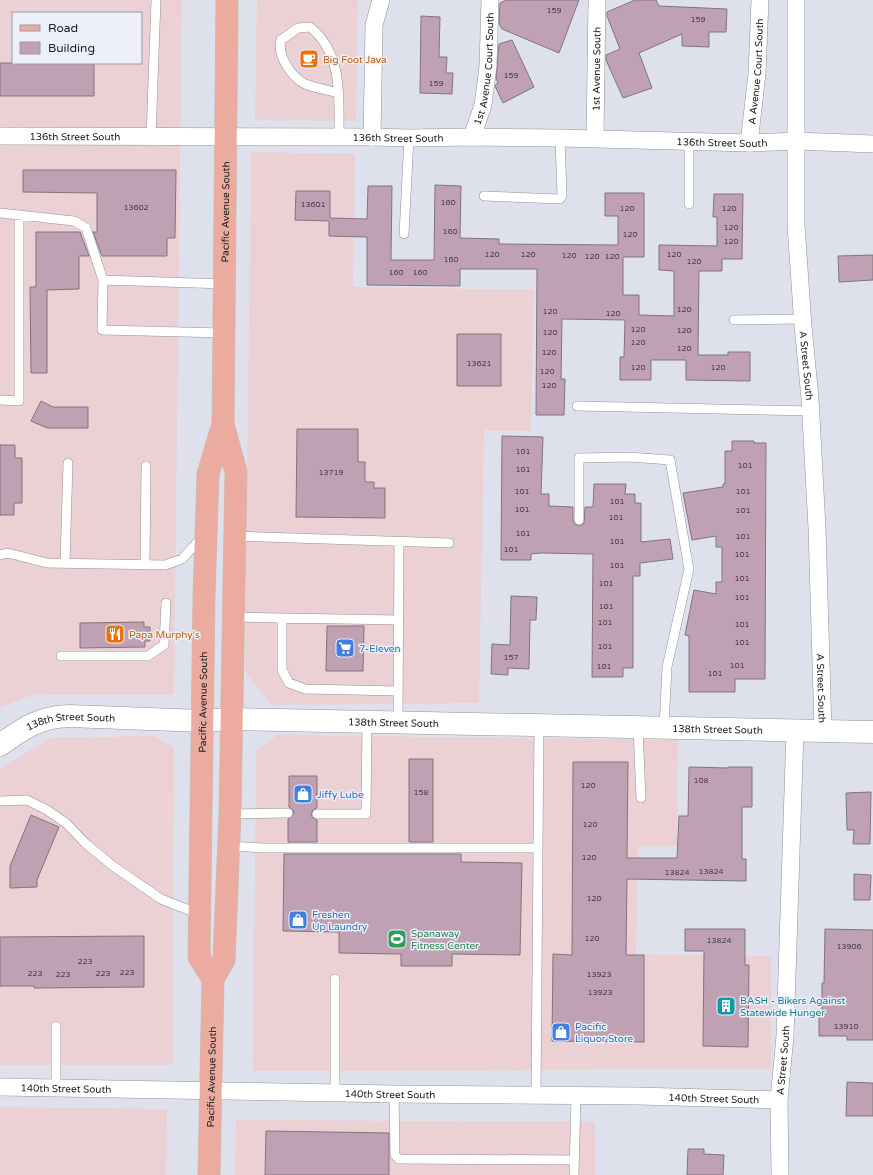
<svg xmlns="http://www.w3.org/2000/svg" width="873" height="1175" viewBox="0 0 873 1175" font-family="'Varela Round',sans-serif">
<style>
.commercial{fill:#ebd0d4;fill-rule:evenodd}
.building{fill:#c0a0b3;stroke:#7f767c}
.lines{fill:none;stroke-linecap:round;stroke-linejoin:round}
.service-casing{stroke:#8f929b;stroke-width:10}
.minor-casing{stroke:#8f929b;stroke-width:18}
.tertiary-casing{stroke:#8f929b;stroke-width:23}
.primary-casing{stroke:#c1c1c2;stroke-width:23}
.service{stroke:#fff;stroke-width:9}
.minor{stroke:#fff;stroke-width:17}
.tertiary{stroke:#fff;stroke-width:22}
.primary{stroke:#ebac9f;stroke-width:22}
.labels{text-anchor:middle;stroke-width:3;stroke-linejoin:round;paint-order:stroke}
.number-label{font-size:8px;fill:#484148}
.food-label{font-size:10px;fill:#c56008;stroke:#eceff9;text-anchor:start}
.street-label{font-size:10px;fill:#202124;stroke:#eceff9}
.shop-label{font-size:10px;fill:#366cbe;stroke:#eceff9;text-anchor:start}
.leisure-label{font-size:10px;fill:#27864d;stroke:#eceff9;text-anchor:start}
.culture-label{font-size:10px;fill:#0d838f;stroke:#eceff9;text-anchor:start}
</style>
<rect width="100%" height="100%" fill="#dee1eb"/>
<!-- commercial -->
<path class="commercial" d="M0,0H182L174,695L34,694L0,708ZM13,13H141V63H13Z
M257,0H358L356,121L255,120Z
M251,152L355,154L353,287L534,290L531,431L484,430L479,703L271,705L245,671Z
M277,735L678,740L677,846H638L636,954L771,956V1069L253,1071L256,751Z
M153,736L174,748L173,1065H0V769L50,738Z
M0,1107L167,1109L166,1175H0Z
M236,1120L595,1122V1175H235Z"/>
<!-- building -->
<path class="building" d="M506,0H579L559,53L502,29L499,23L500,3Z
M635,0H656L659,6L727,9L726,32H709V47L682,46V34L639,53L652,88L623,98L606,60V55L620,49L607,16V12Z
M421,16L440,17L439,57H447L446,73H453L452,94L420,93Z
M512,40L534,87L503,103L495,86L498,82L496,79L499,44Z
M0,63H94V96H0Z
M23,170H176L175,238H167V256H102L93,232H97V193L23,192Z
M435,185L461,186L460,238L499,239V244L618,245V216H605V193H644V257H623V295H639V315L674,316V271L659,270V245L717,246V217H713L714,194H743L742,259H722V271H699L698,355H728V352H750V381L686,380V360H651V380H620V357H624L625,320L562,319L561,379H565L564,415H536L537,269H460V286L367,285V237L329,236V221L295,220L296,191H330V218L367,219L368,186H392L391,260H434Z
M36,232H80L89,256H79V289L47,290V373H31L30,287H36Z
M873,255V280L839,282L838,256Z
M457,334H501V386H457Z
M41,401L53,407H88V428H47L31,421Z
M297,429H358V462H365V482H374V488H385V518L296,517Z
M502,436L543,437L541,494H549V506L573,507V520L576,525H582L584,523L585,507H593L594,484H626L625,494H635V503H641V542L670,539L673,559L640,563V576H633V668H623V677H592L593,554L541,553L531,554V560H501Z
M732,441H754V443H766L765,679H735V692H689V636L685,635L694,590L716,594V582H722V547H716V536L692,540L683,493L723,487V484H725V451H732Z
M0,445H15V458H22V503H14V515H0Z
M511,596L537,597L536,620H530L529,669L508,668V675L491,674L492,644L510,645Z
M144,622V627H150V641H145V647L80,648V623Z
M327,626H364L363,671H326Z
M409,759H433V842H409Z
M573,762H628L627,858H677L679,816H688L689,767L728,768V767H752V807H742V859H746V881L627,879L626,955H644V1042L552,1041L553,954L572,955Z
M289,776H317V808L314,809L311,814L312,817L317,820V842H288V819L294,813L293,810L289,807Z
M871,792L870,844H853L854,830H847L846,793Z
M31,815L59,827L37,880V887L10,888V866Z
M284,854H461V862L522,863L520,955L452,954V966H401V954L339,953V932L283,931Z
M854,874L871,875L870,900H854Z
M685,929H745V965H749L748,1047L703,1046L704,951H685Z
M825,929L873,930V1040H847V1036H819V1015H822V983H824Z
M144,936V987L34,988V986H0V937Z
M847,1082L873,1083V1116H846Z
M266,1131L389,1133V1175H265Z
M688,1149H704V1154L724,1155L723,1175H687Z"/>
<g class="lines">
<!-- service casing -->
<g class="service-casing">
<path id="service" d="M339,93C328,90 315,88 305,84C291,77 277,55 281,40L298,28L310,27C343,53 339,98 339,137
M151,137L156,0
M689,141V204
M484,196L560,199L562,195L560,138
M0,213L74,221L86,228L103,280L102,330L224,333
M404,234L409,138
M103,280L225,284
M734,320L802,319
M0,400L19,401V215
M577,406L811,411
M579,520V458L629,457L670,460L689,569L667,667L664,727
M234,536L449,543
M0,555L8,553L47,563L165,565L182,559L202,537
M65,563L68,463
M145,564L146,466
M233,617L399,620
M282,618V670L289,683L305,689L398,691
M61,656H148L164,645L166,603
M398,722L399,542
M638,727L641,798
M0,801L27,800L47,810L66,823L85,843L113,866L161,899L199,914
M230,814L288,813
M317,814H366L367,722
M228,846L264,848H538
M335,979V1092
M56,1026V1088
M394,1094L395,1155L399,1159L575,1160
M536,1096L539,725
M574,1175L576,1096"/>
</g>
<!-- minor casing -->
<g class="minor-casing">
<g id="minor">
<path id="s1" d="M796,0V225L803,326L810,398L817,528L823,730"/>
<path id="s2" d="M0,136L372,137L409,138L472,137L560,138L749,143L797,141L873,144"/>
<path d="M372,137L374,25L381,0"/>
<path id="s3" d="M472,137L483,105L488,66L490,0"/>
<path id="s4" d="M595,138L597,0"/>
<path id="s5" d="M749,143L757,74L760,0"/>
<path id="s6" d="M0,1087L394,1094L638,1096L779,1100"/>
<path id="s7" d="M780,1175L779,1100L785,1036L795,730"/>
</g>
</g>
<!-- tertiary casing -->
<g class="tertiary-casing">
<g id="tertiary">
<path id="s8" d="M0,745C24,728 39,717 69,716L203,721L231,719L873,732"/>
</g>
</g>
<!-- primary casing -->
<g class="primary-casing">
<g id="primary">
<path id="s9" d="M213,979L199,957L204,595L208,474L223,424"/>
<path id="s10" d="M209,1175L213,979L224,960L230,814L236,472L223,424L227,0"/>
</g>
</g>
<!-- service -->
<use href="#service" class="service"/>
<!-- minor -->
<use href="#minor" class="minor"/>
<!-- tertiary -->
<use href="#tertiary" class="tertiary"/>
<!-- primary -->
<use href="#primary" class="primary"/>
</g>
<!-- icons -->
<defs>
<g id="cafe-square" transform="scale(1)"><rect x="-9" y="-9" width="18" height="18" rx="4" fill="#e8710a" stroke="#eceff9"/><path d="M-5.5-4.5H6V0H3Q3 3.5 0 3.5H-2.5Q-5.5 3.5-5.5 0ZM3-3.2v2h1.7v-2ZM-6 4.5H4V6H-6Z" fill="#fff"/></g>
<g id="restaurant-square" transform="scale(1)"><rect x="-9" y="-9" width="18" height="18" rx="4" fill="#e8710a" stroke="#eceff9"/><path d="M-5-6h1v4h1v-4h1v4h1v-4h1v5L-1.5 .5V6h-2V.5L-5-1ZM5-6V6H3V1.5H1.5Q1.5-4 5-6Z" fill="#fff"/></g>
<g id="supermarket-square" transform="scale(1)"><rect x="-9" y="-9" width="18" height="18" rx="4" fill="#3f7fe0" stroke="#eceff9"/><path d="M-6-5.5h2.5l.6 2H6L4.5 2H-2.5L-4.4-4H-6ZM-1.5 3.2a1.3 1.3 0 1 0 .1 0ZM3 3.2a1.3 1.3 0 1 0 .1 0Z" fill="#fff"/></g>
<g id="shop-square" transform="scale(1)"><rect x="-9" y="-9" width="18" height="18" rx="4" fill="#3f7fe0" stroke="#eceff9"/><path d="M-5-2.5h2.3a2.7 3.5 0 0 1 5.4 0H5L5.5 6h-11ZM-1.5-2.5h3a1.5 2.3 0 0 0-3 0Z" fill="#fff"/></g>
<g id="stadium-square" transform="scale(1)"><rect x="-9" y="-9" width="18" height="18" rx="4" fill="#2e9e5b" stroke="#eceff9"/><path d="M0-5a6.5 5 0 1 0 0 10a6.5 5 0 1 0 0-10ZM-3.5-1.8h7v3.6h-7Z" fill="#fff"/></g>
<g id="building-square" transform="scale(1)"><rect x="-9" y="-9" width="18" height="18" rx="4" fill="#0f9aa8" stroke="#eceff9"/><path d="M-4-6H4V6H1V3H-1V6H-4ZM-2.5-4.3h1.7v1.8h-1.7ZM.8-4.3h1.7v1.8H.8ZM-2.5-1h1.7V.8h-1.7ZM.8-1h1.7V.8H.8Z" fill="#fff"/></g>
</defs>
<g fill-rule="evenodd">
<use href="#cafe-square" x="309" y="59"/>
<use href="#restaurant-square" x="115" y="634"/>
<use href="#supermarket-square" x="345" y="648"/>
<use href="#shop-square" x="303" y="794"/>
<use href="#shop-square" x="298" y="920"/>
<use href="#stadium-square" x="397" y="939"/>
<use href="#building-square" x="726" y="1006"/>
<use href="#shop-square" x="561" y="1032"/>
</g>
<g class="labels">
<!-- number labels -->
<g class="number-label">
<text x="554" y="13">159</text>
<text x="698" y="22">159</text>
<text x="511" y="78">159</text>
<text x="436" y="86">159</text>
<text x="448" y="205">160</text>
<text x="313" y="207">13601</text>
<text x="136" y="210">13602</text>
<text x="627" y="211">120</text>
<text x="729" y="211">120</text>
<text x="731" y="230">120</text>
<text x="450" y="234">160</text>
<text x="630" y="237">120</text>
<text x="731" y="244">120</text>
<text x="492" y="257">120</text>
<text x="528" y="257">120</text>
<text x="674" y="257">120</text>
<text x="569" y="258">120</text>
<text x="592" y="259">120</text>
<text x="612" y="259">120</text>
<text x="451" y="262">160</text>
<text x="694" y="264">120</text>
<text x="396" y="275">160</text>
<text x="420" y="275">160</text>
<text x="684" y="312">120</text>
<text x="550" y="314">120</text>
<text x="613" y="316">120</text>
<text x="638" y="332">120</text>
<text x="684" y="333">120</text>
<text x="550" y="335">120</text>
<text x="638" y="345">120</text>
<text x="684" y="351">120</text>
<text x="549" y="355">120</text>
<text x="479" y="366">13621</text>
<text x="638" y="370">120</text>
<text x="718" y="370">120</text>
<text x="547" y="374">120</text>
<text x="549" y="388">120</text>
<text x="523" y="454">101</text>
<text x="745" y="468">101</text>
<text x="523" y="472">101</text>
<text x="331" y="475">13719</text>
<text x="522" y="494">101</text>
<text x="743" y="494">101</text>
<text x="617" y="504">101</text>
<text x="522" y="512">101</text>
<text x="743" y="513">101</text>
<text x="616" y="520">101</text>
<text x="523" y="536">101</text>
<text x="743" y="539">101</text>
<text x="617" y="544">101</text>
<text x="511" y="552">101</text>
<text x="742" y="557">101</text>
<text x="617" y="568">101</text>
<text x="742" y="581">101</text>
<text x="606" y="586">101</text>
<text x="742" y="600">101</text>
<text x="606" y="609">101</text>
<text x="605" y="625">101</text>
<text x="742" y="627">101</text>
<text x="742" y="645">101</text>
<text x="605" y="649">101</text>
<text x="511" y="660">157</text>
<text x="737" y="668">101</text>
<text x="604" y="669">101</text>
<text x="715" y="676">101</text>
<text x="701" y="783">108</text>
<text x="588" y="788">120</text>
<text x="421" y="795">158</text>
<text x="590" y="827">120</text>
<text x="589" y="860">120</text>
<text x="711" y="874">13824</text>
<text x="677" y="875">13824</text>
<text x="594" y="901">120</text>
<text x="592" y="941">120</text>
<text x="719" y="943">13824</text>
<text x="849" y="949">13906</text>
<text x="85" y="964">223</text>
<text x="127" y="975">223</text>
<text x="35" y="976">223</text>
<text x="103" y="976">223</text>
<text x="63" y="977">223</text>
<text x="599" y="977">13923</text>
<text x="600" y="995">13923</text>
<text x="846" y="1029">13910</text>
</g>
<!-- food labels -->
<g class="food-label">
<text x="323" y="63">Big Foot Java</text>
<text x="129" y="638">Papa Murphy's</text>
</g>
<!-- street labels -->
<g class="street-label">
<text dy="4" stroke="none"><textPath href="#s3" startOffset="70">1st Avenue Court South</textPath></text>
<text dy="4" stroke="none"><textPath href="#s4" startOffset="69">1st Avenue South</textPath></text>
<text dy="4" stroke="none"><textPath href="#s5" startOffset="72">A Avenue Court South</textPath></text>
<text dy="4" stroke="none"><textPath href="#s2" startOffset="75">136th Street South</textPath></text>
<text dy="4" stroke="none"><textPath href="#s2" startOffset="398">136th Street South</textPath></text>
<text dy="4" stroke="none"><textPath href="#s2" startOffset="722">136th Street South</textPath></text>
<text dy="4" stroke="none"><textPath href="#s10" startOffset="968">Pacific Avenue South</textPath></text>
<text dy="4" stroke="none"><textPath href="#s1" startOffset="366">A Street South</textPath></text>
<text dy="4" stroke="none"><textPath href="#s1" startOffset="689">A Street South</textPath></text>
<text dy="4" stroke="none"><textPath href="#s9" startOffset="281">Pacific Avenue South</textPath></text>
<text dy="4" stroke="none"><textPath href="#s8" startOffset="401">138th Street South</textPath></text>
<text dy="4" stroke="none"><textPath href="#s8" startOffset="77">138th Street South</textPath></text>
<text dy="4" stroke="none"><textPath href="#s8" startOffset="725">138th Street South</textPath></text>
<text dy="4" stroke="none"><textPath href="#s7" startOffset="115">A Street South</textPath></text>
<text dy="4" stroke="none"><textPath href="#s10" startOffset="98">Pacific Avenue South</textPath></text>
<text dy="4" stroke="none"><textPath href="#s6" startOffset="66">140th Street South</textPath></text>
<text dy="4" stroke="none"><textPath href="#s6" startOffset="390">140th Street South</textPath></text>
<text dy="4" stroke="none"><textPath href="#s6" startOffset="714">140th Street South</textPath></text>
</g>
<!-- shop labels -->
<g class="shop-label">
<text x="359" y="652">7-Eleven</text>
<text x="317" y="798">Jiffy Lube</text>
<text x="312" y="918">Freshen<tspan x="312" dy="12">Up Laundry</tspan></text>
<text x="575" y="1030">Pacific<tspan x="575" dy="12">Liquor Store</tspan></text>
</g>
<!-- leisure labels -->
<g class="leisure-label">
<text x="411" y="937">Spanaway<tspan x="411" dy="12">Fitness Center</tspan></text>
</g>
<!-- culture labels -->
<g class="culture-label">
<text x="740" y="1004">BASH - Bikers Against<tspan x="740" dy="12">Statewide Hunger</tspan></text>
</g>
</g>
<!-- legend -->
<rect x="12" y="12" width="130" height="52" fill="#eceff9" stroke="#9a9da4"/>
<rect x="20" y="25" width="20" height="6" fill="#ebac9f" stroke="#9a9da4"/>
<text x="48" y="32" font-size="12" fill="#202124">Road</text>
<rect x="20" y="42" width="20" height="12" fill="#c0a0b3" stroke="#9a9da4"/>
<text x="48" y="52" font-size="12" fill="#202124">Building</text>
</svg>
